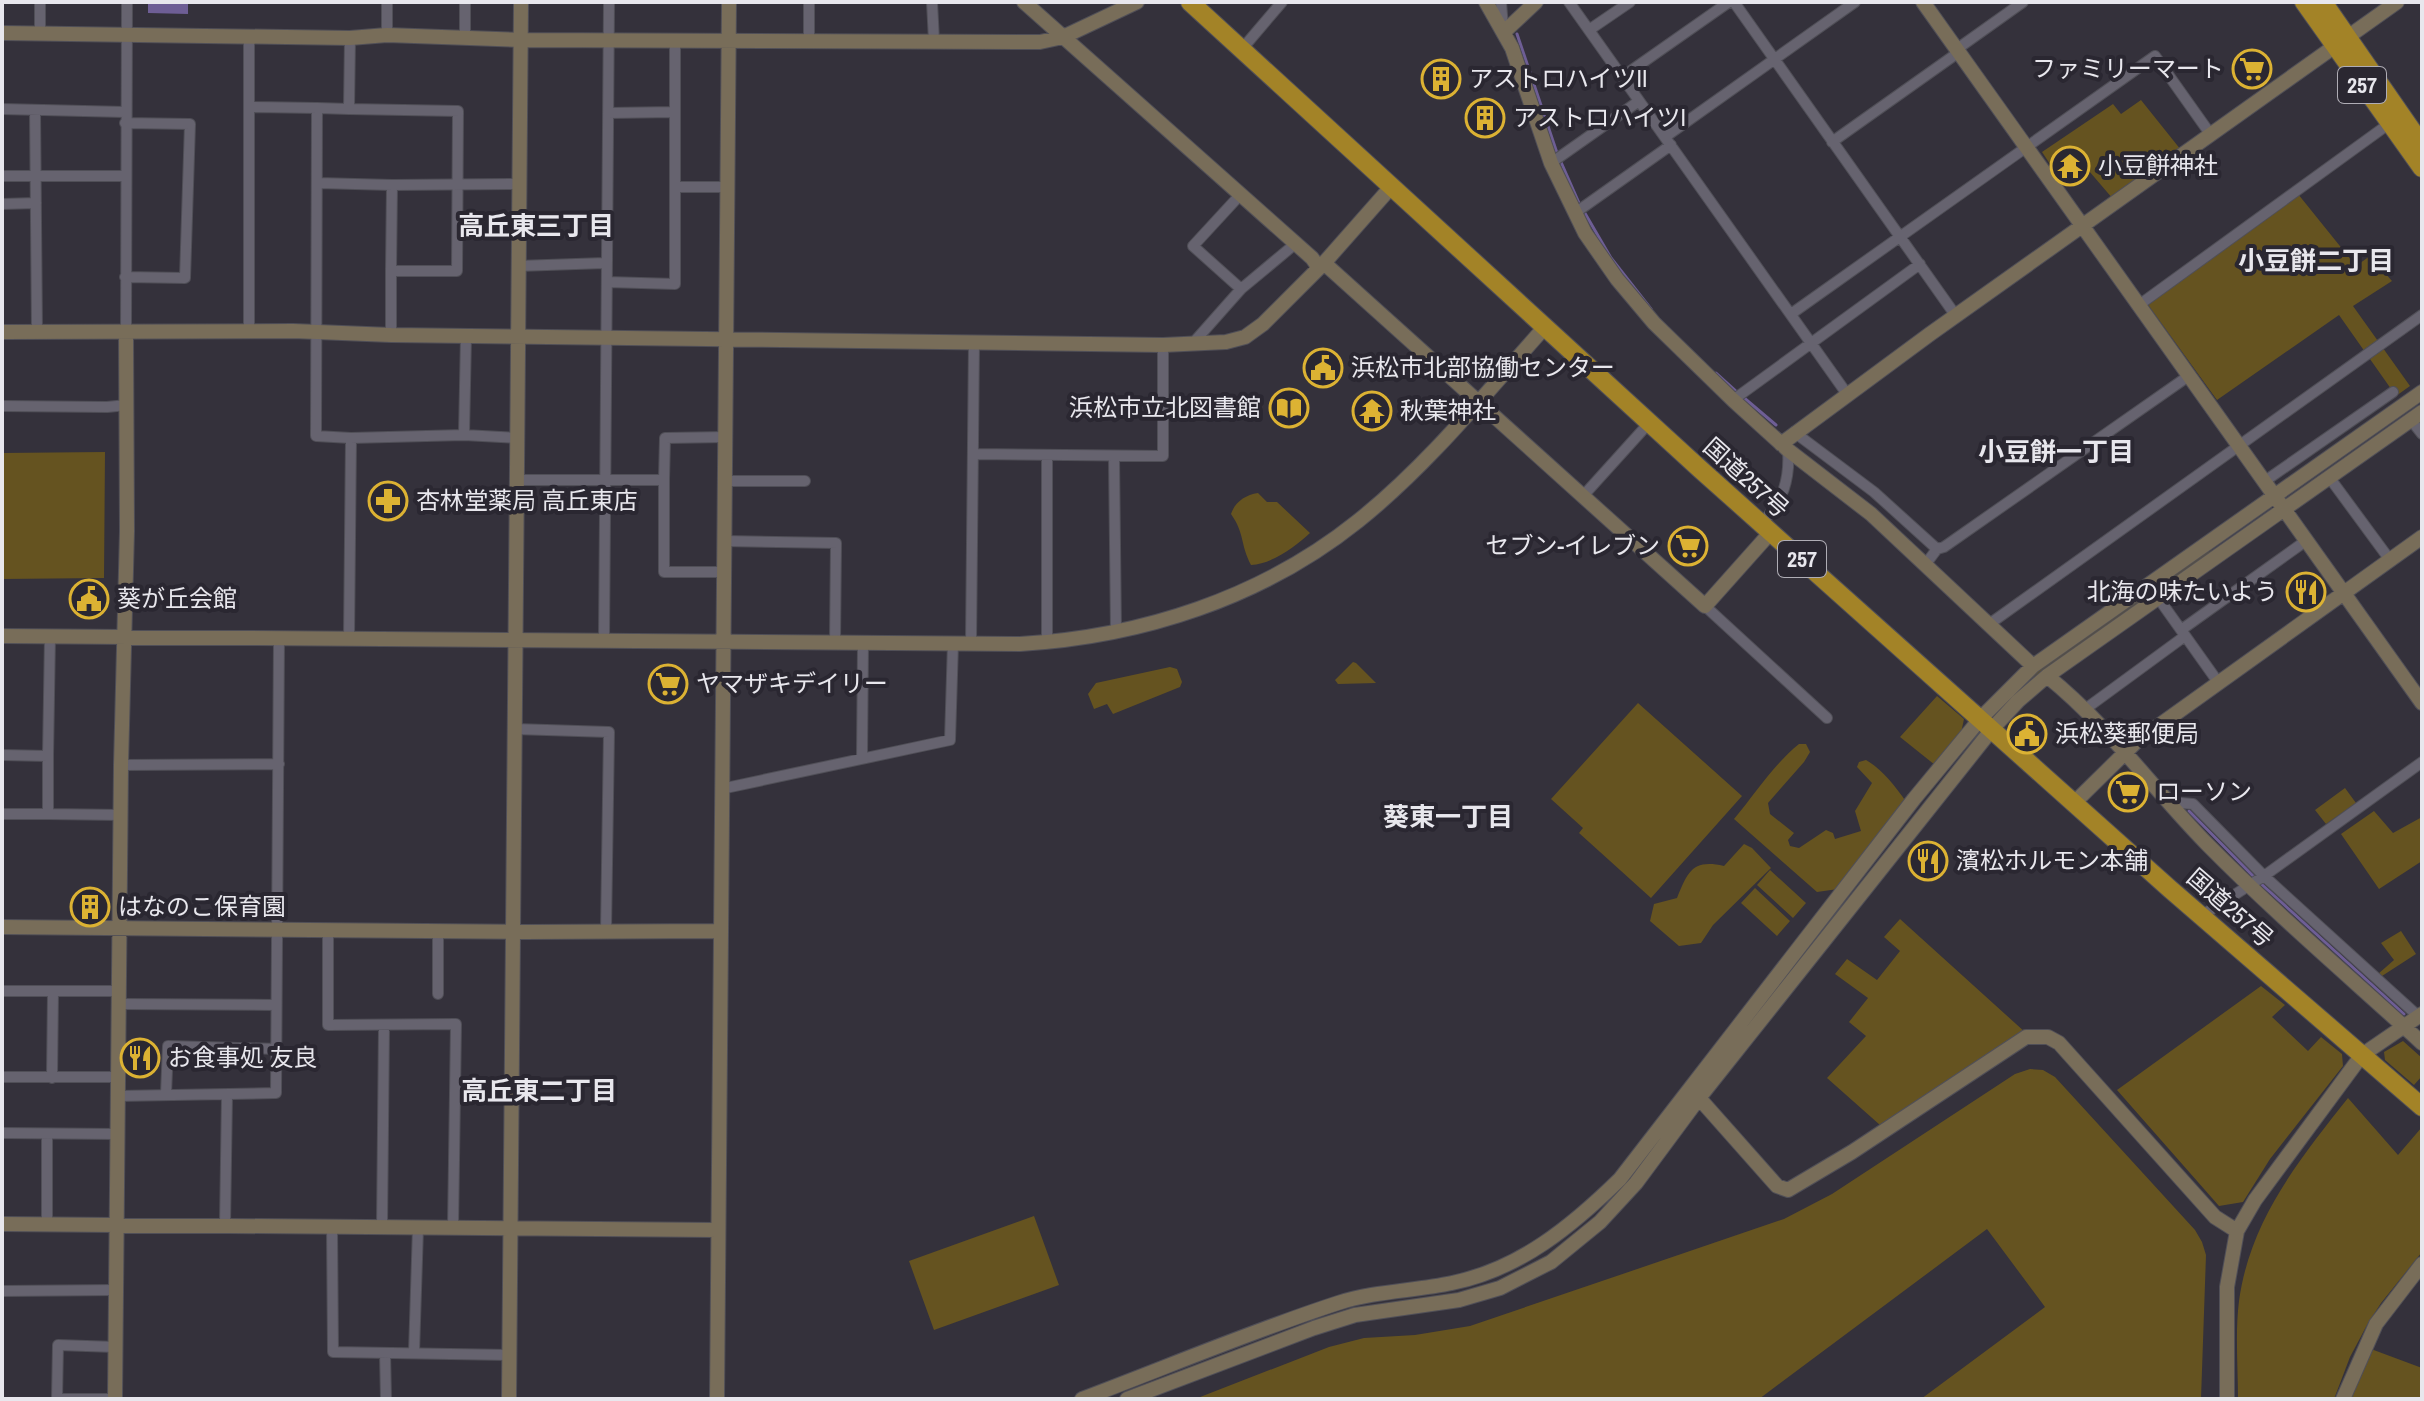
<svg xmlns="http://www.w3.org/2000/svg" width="2424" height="1401" viewBox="0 0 2424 1401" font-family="'Archivo Narrow','Noto Sans JP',sans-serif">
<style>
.green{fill:#655320}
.water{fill:#6e5e95}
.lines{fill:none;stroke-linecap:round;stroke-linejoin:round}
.stream{stroke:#6e5e95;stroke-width:3}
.street-casing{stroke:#504f57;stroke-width:12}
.secondary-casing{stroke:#504f57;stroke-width:16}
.highway-casing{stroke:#504f57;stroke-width:20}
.street{stroke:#66636f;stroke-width:10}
.secondary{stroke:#786d59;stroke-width:14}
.highway{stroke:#a38327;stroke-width:18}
.labels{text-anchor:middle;stroke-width:8;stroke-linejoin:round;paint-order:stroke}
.shield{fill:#2a2731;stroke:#afadb5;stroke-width:2}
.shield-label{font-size:22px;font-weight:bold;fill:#e8e7ed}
.poi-label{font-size:24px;fill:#e8e7ed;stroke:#2a2731;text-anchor:start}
.street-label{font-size:24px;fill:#e8e7ed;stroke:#2a2731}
.neighbourhood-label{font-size:26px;font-weight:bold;fill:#e8e7ed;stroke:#2a2731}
</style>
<rect width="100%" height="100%" fill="#34313b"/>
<!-- green -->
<path class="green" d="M2141,100L2181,150L2113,199L2083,164L2060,179L2042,152L2113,104L2121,114Z
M2298,194L2356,266L2370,256L2392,281L2353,306L2410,386L2396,396L2339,315L2217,400L2146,302Z
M105,452L104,578L2,579V453Z
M1258,493L1267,502H1277L1310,533C1295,547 1272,564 1251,565C1240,544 1245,534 1231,514C1235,502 1245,495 1258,493Z
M2223,545L2078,648L2052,663L2018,689L2028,677L2194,559Z
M1353,662L1356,663L1376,683L1338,684L1335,680Z
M1170,667L1177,669L1182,682L1180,687L1113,714L1107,704L1094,709L1088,694L1096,683Z
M1937,696L1964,719L1961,733L1935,765L1900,737Z
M1638,703L1742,796L1651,898L1579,833L1583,828L1551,799Z
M1799,744H1806L1810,752L1804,762L1768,803L1770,814L1794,833L1788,840L1790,846L1799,848L1826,830L1833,833L1835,839L1861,831L1855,811L1872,783L1857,767L1859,762L1866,760C1882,769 1894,785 1905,800L1838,889L1817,892L1734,819C1755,794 1774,764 1799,744Z
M2345,788L2356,803L2326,824L2315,810Z
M2374,811L2393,833L2422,817V861L2379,889L2341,834Z
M1744,844L1752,848L1771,868L1713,925L1701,943L1679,946L1650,921L1654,904L1677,898C1688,872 1692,859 1724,866Z
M1770,870L1806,903L1793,918L1757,885Z
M1755,888L1790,921L1777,936L1741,903Z
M1900,919L2026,1033L1880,1125L1827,1078L1866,1036L1849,1022L1868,998L1835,974L1847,959L1877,980L1900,951L1884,937Z
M2401,931L2416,954L2382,976L2378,974L2394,960L2381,943Z
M2261,986L2285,1005L2272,1017L2308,1051L2321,1037L2342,1054L2343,1066L2270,1159L2243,1202L2219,1206L2117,1090Z
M2403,1041L2422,1058V1076L2414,1085L2385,1060L2384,1052Z
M2030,1069L2043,1070L2055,1077L2195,1230L2202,1242L2206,1255L2201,1399H1921L2045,1307L1987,1229L1759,1399H1195L1329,1347L1364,1338L1415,1335L1470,1326L1784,1219L1832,1194L2015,1074Z
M2348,1098L2398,1155L2422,1127V1252L2381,1303L2367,1325L2350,1357L2334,1399H2238C2238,1367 2235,1333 2239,1301C2250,1220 2299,1160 2348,1098Z
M1034,1216L1059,1285L934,1330L909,1261Z
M2371,1349L2422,1368V1399H2350Z"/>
<!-- water -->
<path class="water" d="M148,2H188V14L148,13Z"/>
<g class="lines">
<!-- stream -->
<path class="stream" d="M1517,34L1557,153L1579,203L1611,258L1651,309
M1716,373L1737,392
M1743,397L1776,425
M2189,811L2258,881L2404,1014"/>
<!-- street casing -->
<g class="street-casing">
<path id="street" d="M932,2L934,41
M1501,2L1503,28
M1569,2L1847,394
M1734,2L1956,316
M1589,30L1630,2
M40,33V2
M249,35V332
M387,35V2
M465,37V2
M809,41V2
M1242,49L1282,2
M1957,49L2023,2
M1622,77L1729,2
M250,107L317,108L316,436L351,438L349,639
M317,108L349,109L350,38
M2,109L125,112
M35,110L37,332
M608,113L675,112V41
M125,123L190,124L185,278L125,277
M1665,137L1855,2
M1832,142L1959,52
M1551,163L1639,101
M2,176H125
M318,183L392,185L391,271H457L458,111L349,109
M392,185L519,184
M676,187H727
M2,204L36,203
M1575,213L1671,145
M518,266L605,263
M607,282L675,284V112
M1241,289L1295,244
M2139,305L2390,123
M1791,314L2155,56L2211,135
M126,332L127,2
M391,335V271
M1194,342L1241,289L1193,246L1240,195
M1733,400L1920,264
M2,406L107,407L127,405
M2411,420L2422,434
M1794,432L1874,492L1937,549L1925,565
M464,435L466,336
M351,438L464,435L517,438
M974,454L1163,456V345
M1047,455V642
M1114,456L1116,633
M2329,477L2390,560
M518,480H664L665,438L726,437
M664,480V572H724
M725,481H805
M2265,481L2393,392
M1583,496L1649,423
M1762,523C1783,500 1790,481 1788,450
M725,541L836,543L835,643
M1937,549L1944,547L2190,375
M2159,599L2218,682
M1705,606L1827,718
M1988,625L2422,315
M2181,630L2307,540
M604,642L609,2
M971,644L974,342
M2084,710L2185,636
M515,729L609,732L606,931
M2,755L48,756L50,636
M862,758L863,643
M121,765L279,764
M721,789L950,740L953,643
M2169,802L2193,804L2264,876L2418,1016
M2,814H48V756
M48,814L122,815
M2201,916L2264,876L2422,762
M328,930V1025L456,1024L453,1229
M2,991H119
M438,994V931
M119,1004L276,1005
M2,1077H119
M52,1078L53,991
M166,1094L168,1046L277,1049
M118,1096L276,1093L279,638
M2,1133L117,1134
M47,1134V1223
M225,1225L227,1095
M332,1227L333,1352L509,1355
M382,1228L384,1026
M2,1291L116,1290
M385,1353L386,1399
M414,1353L418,1228
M115,1399H57L58,1345L115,1347"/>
</g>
<!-- secondary casing -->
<g class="secondary-casing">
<path id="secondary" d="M1024,2L1312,258L1319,268
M1486,2L1512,48L1551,163L1585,233L1617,279L1654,323L1733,400L1788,450L1871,514L2033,666
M1923,2L2422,703
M1504,32L1536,2
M2,33L350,38L387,35L521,40L1040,42L1063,37L1137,2
M1324,263L1705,606L1771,532
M2,332L293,331L391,335L1163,345L1226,342L1245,337L1263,324L1324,263L1392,186
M1781,444L1930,334L2397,2
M2,636L1020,644C1141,637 1262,598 1358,521C1427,466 1485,394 1544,328
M2047,676C2108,725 2153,789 2207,844C2276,914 2350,977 2422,1043
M2074,803L2136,742L2422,537
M2,927L524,932L719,931
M1691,1094L1699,1098L1777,1186L1788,1190L1852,1152L2026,1037H2048L2059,1043L2215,1217L2237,1231
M2,1224L718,1230
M115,1399L121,765L127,531L126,332
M509,1399L521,2
M717,1399L729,2
M1082,1399C1167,1367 1252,1331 1338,1303C1375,1291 1415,1291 1452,1283C1520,1269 1572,1226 1620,1179L1914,799L1981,718L2033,666L2422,392
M1127,1399L1314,1328L1355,1315L1459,1300L1500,1288L1551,1262L1600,1222L1636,1183L1699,1098L1993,728L2018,701L2047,676L2422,412
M2227,1399V1287L2237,1231L2255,1200L2362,1055L2422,1014
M2343,1399L2376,1324L2422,1264"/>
</g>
<!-- highway casing -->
<g class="highway-casing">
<path id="highway" d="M1190,2L1700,469L2170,889L2422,1107
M2304,2L2422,168
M2323,2L2422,145"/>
</g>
<!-- street -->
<use href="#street" class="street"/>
<!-- secondary -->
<use href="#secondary" class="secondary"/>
<!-- highway -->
<use href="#highway" class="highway"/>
</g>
<!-- icons -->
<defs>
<g id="supermarket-ring" transform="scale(2)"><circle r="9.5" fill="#2a2731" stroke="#dcb233" stroke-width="1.5"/><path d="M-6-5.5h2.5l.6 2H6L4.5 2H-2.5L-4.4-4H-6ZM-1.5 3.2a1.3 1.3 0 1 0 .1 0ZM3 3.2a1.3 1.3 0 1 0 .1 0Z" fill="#dcb233"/></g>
<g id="building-ring" transform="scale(2)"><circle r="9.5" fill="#2a2731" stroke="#dcb233" stroke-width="1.5"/><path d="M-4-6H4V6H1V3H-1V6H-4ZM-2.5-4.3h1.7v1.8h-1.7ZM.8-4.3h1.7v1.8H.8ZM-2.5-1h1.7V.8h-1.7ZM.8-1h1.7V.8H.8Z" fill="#dcb233"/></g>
<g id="temple-ring" transform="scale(2)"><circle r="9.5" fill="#2a2731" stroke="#dcb233" stroke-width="1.5"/><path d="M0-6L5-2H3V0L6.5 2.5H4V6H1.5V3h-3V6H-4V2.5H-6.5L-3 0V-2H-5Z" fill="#dcb233"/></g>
<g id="civic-ring" transform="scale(2)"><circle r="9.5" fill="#2a2731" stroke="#dcb233" stroke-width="1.5"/><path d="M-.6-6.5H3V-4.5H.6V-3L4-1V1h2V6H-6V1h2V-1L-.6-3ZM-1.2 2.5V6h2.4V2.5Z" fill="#dcb233"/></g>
<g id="library-ring" transform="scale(2)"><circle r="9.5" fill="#2a2731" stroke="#dcb233" stroke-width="1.5"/><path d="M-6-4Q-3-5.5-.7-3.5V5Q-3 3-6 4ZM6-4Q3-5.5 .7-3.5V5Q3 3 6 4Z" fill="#dcb233"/></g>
<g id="pharmacy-ring" transform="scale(2)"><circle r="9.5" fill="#2a2731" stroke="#dcb233" stroke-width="1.5"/><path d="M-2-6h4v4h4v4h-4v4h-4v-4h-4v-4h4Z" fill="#dcb233"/></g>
<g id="restaurant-ring" transform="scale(2)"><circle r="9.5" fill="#2a2731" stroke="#dcb233" stroke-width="1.5"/><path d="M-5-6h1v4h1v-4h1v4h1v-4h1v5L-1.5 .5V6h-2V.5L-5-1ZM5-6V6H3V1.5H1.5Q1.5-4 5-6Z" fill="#dcb233"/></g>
</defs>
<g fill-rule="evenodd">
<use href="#supermarket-ring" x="2252" y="69"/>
<use href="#building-ring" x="1441" y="79"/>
<use href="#building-ring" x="1485" y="118"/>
<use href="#temple-ring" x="2070" y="166"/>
<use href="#civic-ring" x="1323" y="368"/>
<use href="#library-ring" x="1289" y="408"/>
<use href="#temple-ring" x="1372" y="411"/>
<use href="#pharmacy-ring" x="388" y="501"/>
<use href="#supermarket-ring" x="1688" y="546"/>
<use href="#restaurant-ring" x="2306" y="592"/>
<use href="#civic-ring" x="89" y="599"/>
<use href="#supermarket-ring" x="668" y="684"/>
<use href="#civic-ring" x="2027" y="734"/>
<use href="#supermarket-ring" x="2128" y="792"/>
<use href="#restaurant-ring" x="1928" y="861"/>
<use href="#building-ring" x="90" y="907"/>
<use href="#restaurant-ring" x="140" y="1058"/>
</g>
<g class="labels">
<!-- shield labels -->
<g class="shield">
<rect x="2338" y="67" width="48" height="36" rx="6"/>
<rect x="1778" y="541" width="48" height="36" rx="6"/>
</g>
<g class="shield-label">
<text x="2362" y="93">257</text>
<text x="1802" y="567">257</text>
</g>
<!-- poi labels -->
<g class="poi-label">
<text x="2224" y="77" text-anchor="end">ファミリーマート</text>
<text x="1469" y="87">アストロハイツII</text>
<text x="1513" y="126">アストロハイツI</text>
<text x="2098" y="174">小豆餅神社</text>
<text x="1351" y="376">浜松市北部協働センター</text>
<text x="1261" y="416" text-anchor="end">浜松市立北図書館</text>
<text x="1400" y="419">秋葉神社</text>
<text x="416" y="509">杏林堂薬局 高丘東店</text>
<text x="1660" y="554" text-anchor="end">セブン-イレブン</text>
<text x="2278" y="600" text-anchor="end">北海の味たいよう</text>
<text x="117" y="607">葵が丘会館</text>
<text x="696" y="692">ヤマザキデイリー</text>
<text x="2055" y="742">浜松葵郵便局</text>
<text x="2156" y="800">ローソン</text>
<text x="1956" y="869">濱松ホルモン本舗</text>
<text x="118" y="915">はなのこ保育園</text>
<text x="168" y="1066">お食事処 友良</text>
</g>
<!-- street labels -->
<g class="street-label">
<text transform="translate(1746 478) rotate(42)" y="8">国道257号</text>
<text transform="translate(2230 908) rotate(41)" y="8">国道257号</text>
</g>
<!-- neighbourhood labels -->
<g class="neighbourhood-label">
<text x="536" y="235">高丘東三丁目</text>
<text x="2316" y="270">小豆餅二丁目</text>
<text x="2056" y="461">小豆餅一丁目</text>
<text x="1448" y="826">葵東一丁目</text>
<text x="539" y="1100">高丘東二丁目</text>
</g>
</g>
<!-- border -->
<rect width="2424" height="1401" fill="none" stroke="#e8e7ed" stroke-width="8"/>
</svg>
